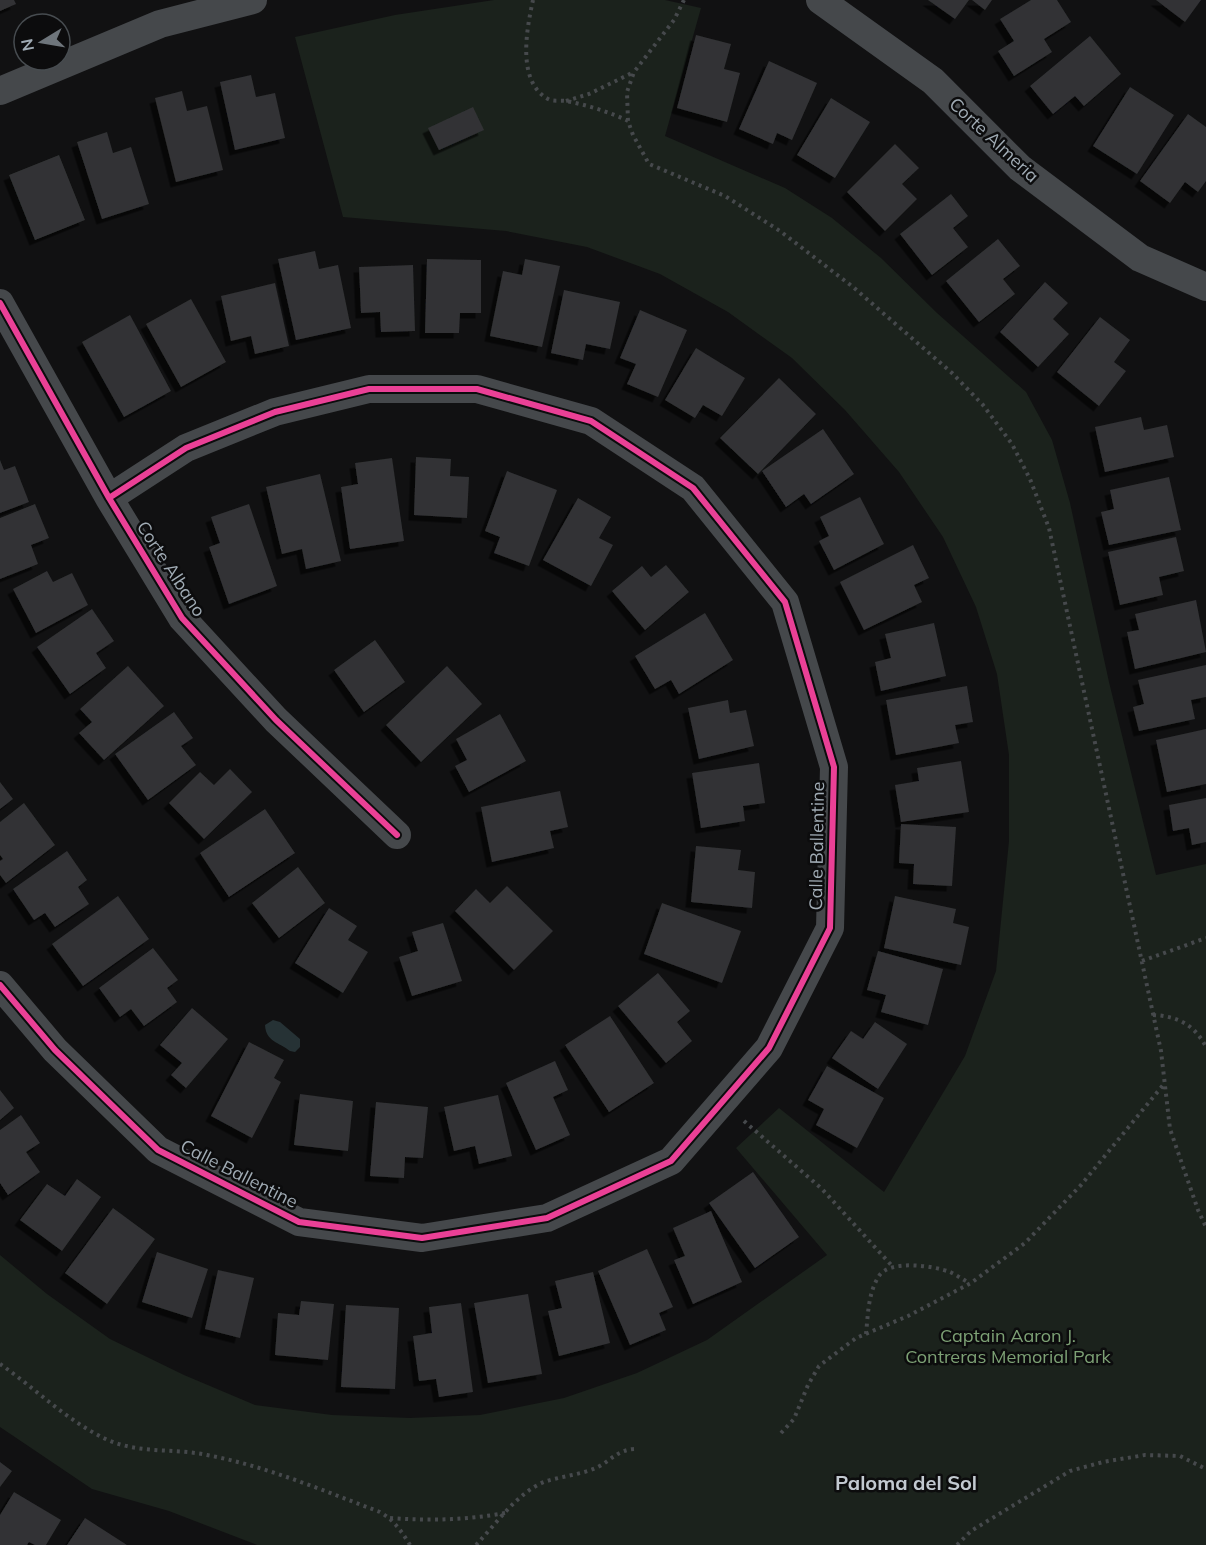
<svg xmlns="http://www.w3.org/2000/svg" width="1206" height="1545" viewBox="0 0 1206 1545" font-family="Mulish,sans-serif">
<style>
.green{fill:#1b221c}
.water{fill:#263235}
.building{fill:#313234;filter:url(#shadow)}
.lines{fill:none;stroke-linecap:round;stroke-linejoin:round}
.path{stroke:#46494c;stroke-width:4;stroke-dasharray:3 4.5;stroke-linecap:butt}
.street{stroke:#45484b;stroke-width:28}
.cycleway-casing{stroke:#0c0c0d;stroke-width:10}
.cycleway{stroke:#ea4096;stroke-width:6}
.labels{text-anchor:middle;stroke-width:5;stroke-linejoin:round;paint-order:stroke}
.street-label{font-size:18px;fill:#a0abb4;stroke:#0c0c0d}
.park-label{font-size:18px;fill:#7da175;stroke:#0c0c0d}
.neighbourhood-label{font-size:20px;font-weight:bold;fill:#c2c9d0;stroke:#0c0c0d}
</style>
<defs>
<filter id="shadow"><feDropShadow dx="-5.5" dy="5.5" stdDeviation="0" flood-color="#0009"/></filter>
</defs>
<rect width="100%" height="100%" fill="#111112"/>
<!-- green -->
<path class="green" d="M494,0H665L701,8L665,136L785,188L832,218L881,258L937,313L1026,392L1052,440L1070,503L1109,682L1156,875L1206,864V1545H257L169,1511L92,1489L0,1427V1255L47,1294L110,1339L184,1375L255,1405L332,1415L410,1418L480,1415L564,1398L637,1373L707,1340L827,1255L736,1148L779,1108L884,1192L965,1056L996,971L1009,841V755L997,674L976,607L943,537L899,472L845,410L792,358L728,312L660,274L587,247L506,231L343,217L295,37L395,15Z"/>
<!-- water -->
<path class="water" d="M273,1020L280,1022L300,1039V1047L295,1052L290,1051C279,1042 266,1042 265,1025Z"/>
<!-- building -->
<path class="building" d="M0,0H14L16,4L0,11Z
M928,0H969L955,19Z
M972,0H992L985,10Z
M1031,0H1057L1071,22L1044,39L1052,52L1014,76L998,51L1014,41L1000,19Z
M1156,0H1201L1185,22Z
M696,35L731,44L724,69L740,73L727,122L677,108Z
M1090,36L1121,74L1084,106L1075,96L1053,114L1030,86Z
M769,61L817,83L792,140L777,133L773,144L739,129Z
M251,75L256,97L275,93L285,138L235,150L220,82Z
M1130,87L1174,115L1137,174L1093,146Z
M182,91L187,111L207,106L223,170L176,182L155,98Z
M831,98L870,122L835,178L797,155Z
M473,107L484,130L439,150L428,128Z
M1188,114L1206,127V181L1198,192L1185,182L1170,203L1140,181Z
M107,132L113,153L131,147L149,204L102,219L77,142Z
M895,144L919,168L902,184L917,199L885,231L847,192Z
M59,155L85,220L35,240L9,175Z
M951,194L968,216L953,228L968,247L932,275L900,234Z
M998,239L1020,266L1003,279L1015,294L979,322L946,281Z
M315,251L319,269L338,265L351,328L296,340L278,259Z
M427,259L481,260V313H460L459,333H425Z
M525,259L560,266L542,347L490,336L503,271L522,275Z
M413,265L415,331L381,332L380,312L361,313L359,267Z
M1045,282L1068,303L1053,319L1069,334L1038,367L1000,332Z
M275,283L289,346L255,354L251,336L231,341L221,296Z
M564,290L620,302L610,349L586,344L583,360L551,353Z
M191,299L226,362L181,387L146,324Z
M640,310L687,330L658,397L627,384L636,364L620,358Z
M130,315L171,391L124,417L82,342Z
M1100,317L1130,340L1114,362L1126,371L1099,406L1057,372Z
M696,348L745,378L722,416L703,405L695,418L665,400Z
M779,378L816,414L758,474L720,438Z
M1141,417L1144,430L1167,425L1174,457L1105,472L1095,427Z
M823,429L854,474L811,504L804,494L786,507L762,471Z
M416,457L451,459L450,476L469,477L467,518L414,515Z
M392,458L404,541L350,549L341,487L358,484L355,463Z
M0,460L4,470L15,466L29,502L0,513Z
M507,471L557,490L529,566L494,553L500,537L485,531Z
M320,474L341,561L306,569L302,549L282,554L266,487Z
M1169,477L1181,530L1109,545L1101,512L1114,509L1110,490Z
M860,497L884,544L834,570L819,541L829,536L820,517Z
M578,498L611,517L599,538L613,545L591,586L543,560Z
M35,504L49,538L31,545L38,564L0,579V518Z
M249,504L277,586L229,604L209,547L220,543L211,517Z
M1176,537L1184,571L1159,577L1163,595L1120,605L1108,552Z
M913,545L929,578L914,585L922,602L864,630L840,582Z
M666,565L689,592L645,630L612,591L642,566L651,577Z
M47,571L53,582L72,573L88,605L36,633L13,589Z
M1196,600L1206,652L1135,669L1127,632L1139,630L1135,614Z
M92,609L114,641L96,653L106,668L70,694L37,647Z
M705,613L733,660L679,694L671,680L655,689L635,656Z
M934,623L946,676L881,691L875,662L891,658L885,634Z
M375,640L405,682L364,712L334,670Z
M1206,665V697L1191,700L1195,719L1139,731L1133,707L1144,704L1138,680Z
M128,666L164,706L104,760L79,733L92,722L80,709Z
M447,666L482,704L421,762L386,725Z
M967,686L973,722L955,725L959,743L896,755L886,700Z
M728,700L730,713L746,710L754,746L699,759L688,708Z
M174,712L193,738L181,746L196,765L148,800L115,754Z
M500,714L526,761L469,792L455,766L467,760L456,739Z
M1206,729V784L1167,792L1156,740Z
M961,761L969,812L901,822L895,785L919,781L917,768Z
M759,763L765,803L743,806L745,821L701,828L692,773Z
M230,769L252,792L204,839L169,803L200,772L214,785Z
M0,782L13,799L0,809Z
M560,791L568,827L550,831L554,848L492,862L481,807Z
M1206,798V842L1192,845L1189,828L1173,831L1169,805Z
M24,803L55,845L6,883L0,875V861L3,859L0,855V822Z
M265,809L295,853L229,897L200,853Z
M901,824L956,827L952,886L913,884L914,864L899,863Z
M696,846L741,850L738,870L755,872L752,908L691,902Z
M67,851L87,880L78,887L89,904L55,927L45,913L34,920L13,889Z
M298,867L325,903L279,938L252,903Z
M507,886L553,931L514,970L455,911L476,889L490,903Z
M118,896L149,939L83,986L52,944Z
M895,896L956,909L953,923L969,927L961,965L884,948Z
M662,903L741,931L722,983L644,954Z
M329,908L357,926L348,940L368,952L343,993L295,963Z
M443,923L462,981L412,996L399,957L418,951L412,932Z
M153,948L178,980L167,988L177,1002L144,1026L131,1009L120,1017L99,988Z
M878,951L943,969L928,1025L881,1012L886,995L867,990Z
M658,973L690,1011L677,1022L692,1041L666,1063L618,1006Z
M192,1008L228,1039L186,1088L171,1075L182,1063L160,1045Z
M610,1016L654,1083L609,1112L565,1045Z
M875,1022L907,1044L878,1089L832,1058L851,1031L863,1039Z
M249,1042L284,1060L274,1078L281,1082L252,1138L211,1116Z
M555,1061L568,1090L553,1097L570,1135L536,1150L506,1083Z
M827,1066L884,1098L857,1148L816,1125L824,1109L808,1100Z
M0,1090L14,1108L0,1120Z
M300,1094L353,1101L348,1151L294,1145Z
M498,1095L512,1156L479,1164L475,1146L454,1151L444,1107Z
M376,1102L428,1107L423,1158L405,1157L404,1178L370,1176Z
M21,1115L40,1143L26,1152L40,1172L8,1195L0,1183V1130Z
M753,1172L799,1237L755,1268L709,1203Z
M77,1179L101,1197L62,1251L20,1220L47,1184L65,1196Z
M113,1208L155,1239L107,1304L65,1273Z
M711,1211L742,1282L693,1304L674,1260L685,1256L673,1228Z
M647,1249L673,1307L659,1313L666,1330L630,1345L598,1271Z
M157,1252L208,1269L192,1318L142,1302Z
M218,1270L254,1278L240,1338L205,1329Z
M593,1272L610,1343L559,1356L548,1311L562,1308L555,1281Z
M528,1294L542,1374L488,1383L474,1303Z
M301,1301L334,1304L328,1360L275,1355L278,1313L299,1315Z
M461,1303L473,1392L439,1397L436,1379L419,1381L413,1336L432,1333L429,1307Z
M346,1305L399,1308L395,1389L341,1387Z
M0,1462L12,1471L0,1487Z
M14,1492L61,1520L46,1545H35L29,1542L27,1545H0V1515Z
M85,1518L127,1545H67Z"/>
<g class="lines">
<!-- path -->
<path class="path" d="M533,0C527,28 516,81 548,99C553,102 560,100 566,101C587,105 610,112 628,121
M684,0L674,20L634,72L627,92L628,121L633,135L649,164L725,196L780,231L853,287L952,373L983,405L1012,444L1030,479L1049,528L1161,1051L1170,1129L1198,1210L1206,1227
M566,101L589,94L634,72
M1142,961L1206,938
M1153,1015C1177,1016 1195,1025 1206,1047
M744,1121L822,1189L893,1267
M866,1334C868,1315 868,1293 879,1276C890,1259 934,1266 950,1272C957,1275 963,1280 970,1283
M0,1364C35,1388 68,1422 108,1440C140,1454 174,1448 207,1455C266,1466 324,1491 380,1512C394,1520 402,1532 410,1545
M781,1433L794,1419L808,1385L819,1366L856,1338L908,1316L971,1283L1025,1243L1081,1185L1164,1084
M390,1518C430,1521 466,1520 505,1513
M476,1545C496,1524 517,1493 544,1482C561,1476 581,1475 598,1467C611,1460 618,1450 634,1449
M957,1545L971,1531L1070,1471L1103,1462L1145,1455L1180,1456L1206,1469"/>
<!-- street -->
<path class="street" d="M820,0L933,81L1020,168L1140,258L1206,287
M0,91L160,24L253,0
M0,303L109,498L182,618L276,720L397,835
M0,985L55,1050L158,1150L299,1222L422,1238L547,1218L671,1161L769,1048L830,928L834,767L785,602L693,488L591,421L477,389H369L275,412L186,448L109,498"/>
<!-- cycleway casing -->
<g class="cycleway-casing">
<path id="cycleway" d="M0,303L109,498L182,618L276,720L397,835
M0,985L55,1050L158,1150L299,1222L422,1238L547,1218L671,1161L769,1048L830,928L834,767L785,602L693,488L591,421L477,389H369L275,412L186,448L109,498"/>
</g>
<!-- cycleway -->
<use href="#cycleway" class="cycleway"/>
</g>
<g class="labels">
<!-- street labels -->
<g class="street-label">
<text transform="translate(994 140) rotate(43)" y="6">Corte Almeria</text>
<text transform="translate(171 569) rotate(57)" y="6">Corte Albano</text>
<text transform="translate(817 846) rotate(-89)" y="6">Calle Ballentine</text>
<text transform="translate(239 1174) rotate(27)" y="6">Calle Ballentine</text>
</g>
<!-- park labels -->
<g class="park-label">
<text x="1008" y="1342">Captain Aaron J.<tspan x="1008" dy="21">Contreras Memorial Park</tspan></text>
</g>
<!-- neighbourhood labels -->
<g class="neighbourhood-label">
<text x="906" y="1490">Paloma del Sol</text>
</g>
</g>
<!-- north arrow -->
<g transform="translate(42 42) rotate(259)"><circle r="28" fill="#0c0c0d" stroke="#474c50" stroke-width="1.5"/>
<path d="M0-4.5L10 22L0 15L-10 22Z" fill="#6e757b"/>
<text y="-9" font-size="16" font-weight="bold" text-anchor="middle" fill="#a0abb4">N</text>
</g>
</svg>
